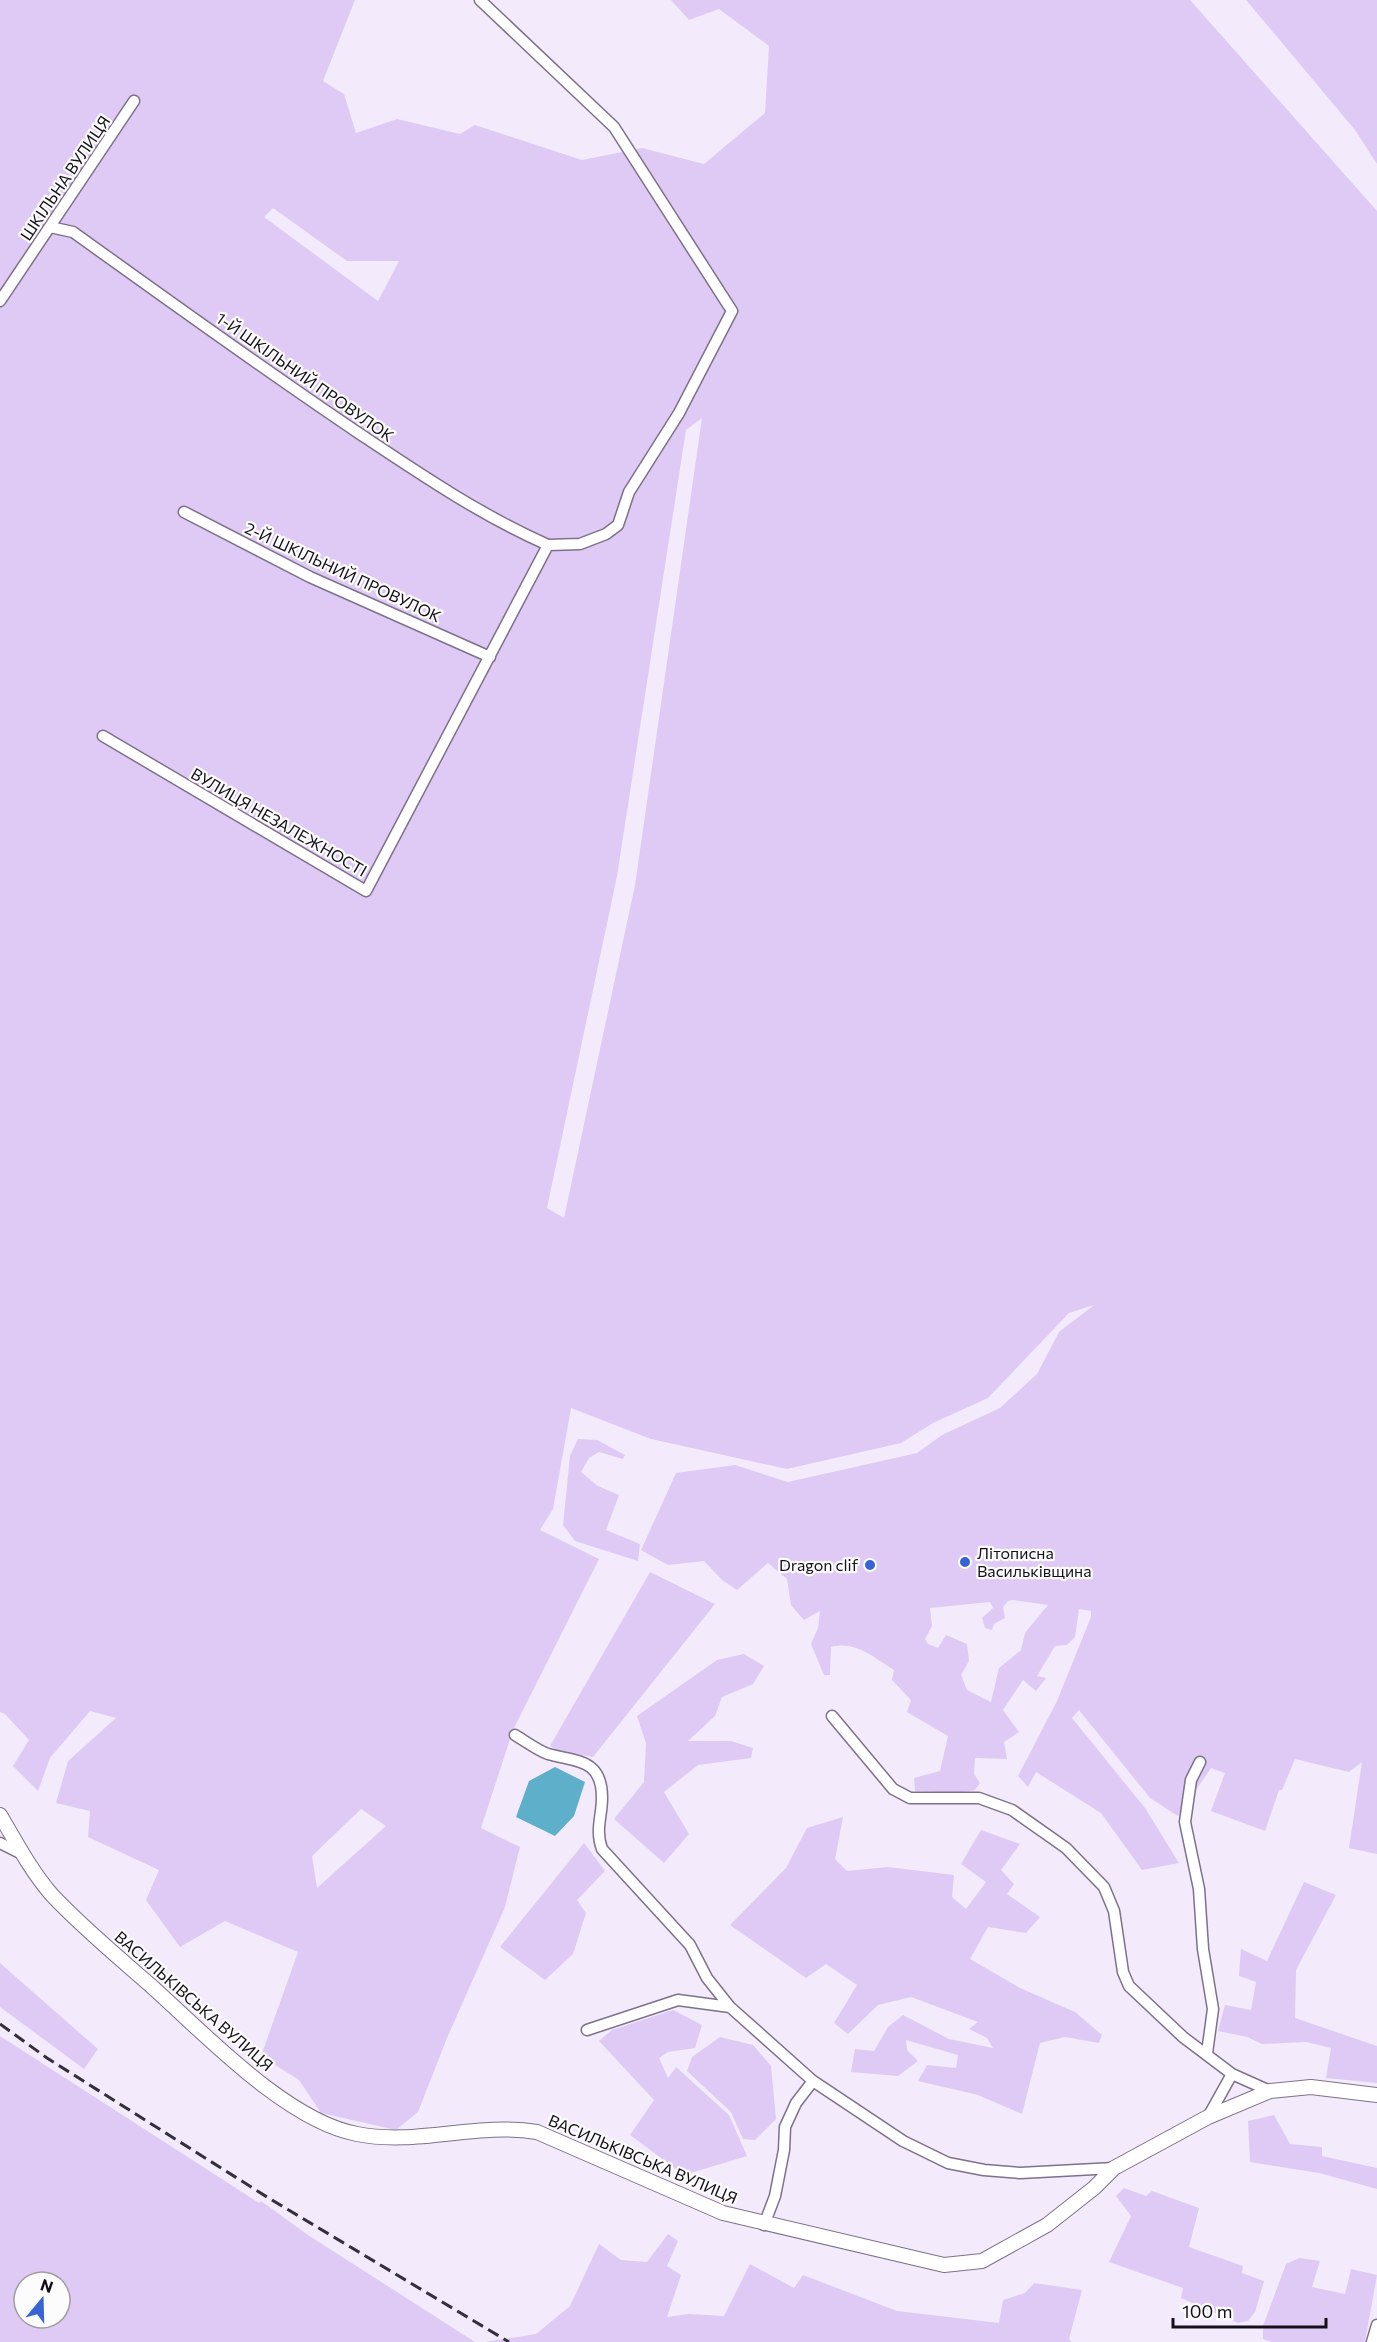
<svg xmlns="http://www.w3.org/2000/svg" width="1377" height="2342" viewBox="0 0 1377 2342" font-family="Commissioner,sans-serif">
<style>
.green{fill:#decaf4;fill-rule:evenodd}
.water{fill:#5eafca}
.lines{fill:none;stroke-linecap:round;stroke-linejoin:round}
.minor-casing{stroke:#7e718b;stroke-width:13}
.tertiary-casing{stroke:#7e718b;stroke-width:16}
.minor{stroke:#fff;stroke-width:10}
.tertiary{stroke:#fff;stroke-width:14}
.rail{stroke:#342f3a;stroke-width:3;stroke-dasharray:12 6;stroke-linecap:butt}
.poi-dot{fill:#3763d3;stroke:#fcfcfc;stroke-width:2}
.labels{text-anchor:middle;stroke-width:4.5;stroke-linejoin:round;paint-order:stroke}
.street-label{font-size:16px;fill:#140f19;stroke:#fcfcfc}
.poi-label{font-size:16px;fill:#140f19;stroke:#fcfcfc;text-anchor:start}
</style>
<rect width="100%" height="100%" fill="#f3ebfc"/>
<!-- green -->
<path class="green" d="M0,0H355L323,81L344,94L356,133L397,119L460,134L475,125L582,160L642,148L704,164L765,113L769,46L719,9L689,20L671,0H1190L1377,211V1854L1349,1848L1362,1762L1349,1772L1295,1759L1282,1790H1279L1265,1831L1211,1811L1225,1773L1211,1768L1178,1816L1150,1798L1079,1710L1072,1718L1145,1808L1179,1863L1142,1870L1101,1813L1036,1772L1028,1787L1018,1776L1057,1701L1091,1617V1611L1079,1609L1075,1637L1067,1645L1055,1646L1037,1676L1046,1678L1036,1691L1023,1680L1003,1710L1019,1732L1004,1742L1007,1759L975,1758L974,1774L980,1783L975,1790L958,1793L915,1791L914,1778L940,1771L948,1736L907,1712L911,1700L892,1680L894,1670C874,1658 856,1640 831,1647L830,1675H824L811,1644L818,1628L820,1611L804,1620L791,1605L787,1579L768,1563L737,1590L722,1580L704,1561L668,1565L641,1550L676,1473L735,1465L788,1482L917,1453L942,1435L1000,1408L1037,1374L1059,1332L1094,1305L1069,1313L988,1398L933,1423L901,1443L787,1469L651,1439L571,1408L553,1509L540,1530L599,1559L513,1730L481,1828L520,1847L505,1907L447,2038L418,2112L396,2130L321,2113L299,2080L261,2056L298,1952L225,1921L180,1947L146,1900L159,1870L88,1837L90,1811L56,1803L68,1761L116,1718L90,1711L50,1758L38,1791L13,1766L29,1740L5,1714L0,1712ZM273,208L347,261H399L378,301L264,217ZM702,418L635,885L564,1218L547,1208L617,876L686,430ZM1013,1600L1048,1605L1025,1633L1021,1650L999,1668L991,1702L967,1690L961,1675L969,1661L967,1644L946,1635L938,1648L928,1644L925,1639L932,1626L930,1608L990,1602L993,1608L982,1618L985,1628L992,1630L994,1624L1005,1618L1003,1607L1008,1601ZM361,1809L386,1826L317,1888L312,1856Z
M1246,0H1377V164L1355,130Z
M578,1439L597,1440L625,1455L623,1459L599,1452L589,1458L581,1472L598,1486L619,1495L606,1530L640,1544L638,1561L575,1541L563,1525L570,1456Z
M650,1572L715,1604L593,1757L559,1751L550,1746Z
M744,1654L764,1666L753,1684L722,1697L715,1716L688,1741H731L753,1748L751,1758L698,1765L664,1792L689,1834L664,1863L614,1819L644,1782L646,1743L637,1716L717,1660Z
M843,1817L835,1859L847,1871L888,1867L954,1875L952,1897L966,1909L986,1882L961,1864L981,1830L1020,1844L1001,1870L1014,1884L1007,1894L1040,1917L1026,1933L988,1927L970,1959L1020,1988L1075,2012L1102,2035L1099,2043L1065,2037L1040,2043L1022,2114L978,2095L918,2081L927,2065L956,2068L958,2055L906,2040L907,2050L918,2061L898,2076L851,2072L855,2049L874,2051L888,2027L903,2015L949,2039L993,2048L987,2038L969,2029L978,2022L911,1997L878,2005L848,2034L834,2023L857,1985L826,1964L806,1978L730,1925L786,1868L807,1828Z
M584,1843L605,1871L577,1900L586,1913L573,1954L545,1980L500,1947Z
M1304,1882L1336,1895L1296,1970L1295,2018L1377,2046V2083L1326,2078L1331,2048L1306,2042L1262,2044L1247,2037L1218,2031L1225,2005L1251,2010L1256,1982L1239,1976L1241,1949L1267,1961Z
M0,1963L98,2049L84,2069L0,2007Z
M673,2010L702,2025L695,2048L668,2052L659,2058L668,2078L676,2067L729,2115L747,2156L684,2175L630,2135L654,2100L599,2041L612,2030Z
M0,2036L259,2203L261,2201L308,2235L475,2342H0ZM24,2282H60V2318H24Z
M720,2037L753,2045L771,2066L776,2119L755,2140L743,2139L731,2112L687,2071L692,2057Z
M1274,2115L1290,2144L1322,2147V2156L1377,2168V2189L1319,2173L1250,2162L1248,2121Z
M1124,2188L1146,2196L1152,2191L1199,2208L1189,2247L1243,2266L1242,2273L1264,2281L1255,2312L1248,2321L1238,2323L1181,2298L1183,2288L1109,2262L1131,2216L1116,2196Z
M668,2234L678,2241L667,2266L681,2275L667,2317L689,2314L724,2316L750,2264L794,2288L803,2275L897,2311L999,2323L1003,2300L1025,2293L1034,2283L1082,2290L1069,2339L1072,2342H485L536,2334L570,2306L599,2244L621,2260L647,2262Z
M1299,2258L1320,2261L1312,2287L1345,2294L1351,2269L1377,2275L1365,2342H1272L1263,2339V2326L1286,2264Z"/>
<!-- water -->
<path class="water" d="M555,1767L585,1782L574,1816L555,1836L516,1817L529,1781Z"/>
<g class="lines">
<!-- minor casing -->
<g class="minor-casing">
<path id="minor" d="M50,227L73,232C168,300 263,369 360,434C420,474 482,516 548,545
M0,301L134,101
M184,512L310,577L490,657
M103,736L366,891L548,545L580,544L606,534L618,525L629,492L679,413L732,311L614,127L480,0
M832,1716L893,1789L910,1798H979L1012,1810L1066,1848L1104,1887L1114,1911L1123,1972L1129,1986L1183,2037L1232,2074L1270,2091
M515,1735C525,1741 537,1750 548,1754C576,1762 602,1758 602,1798C602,1816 595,1830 602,1849L690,1945L707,1978L730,2007L813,2081L903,2141L948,2163L984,2170L1020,2173L1114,2168
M1200,1762L1191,1780L1185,1822L1199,1889L1203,1949L1213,2009L1207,2053
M0,1843L22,1854
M587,2030L678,2000L730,2007
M1208,2117L1232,2074
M764,2225L775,2196L784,2150L785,2127L796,2103L813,2081
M1372,2342L1377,2325"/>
</g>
<!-- tertiary casing -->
<g class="tertiary-casing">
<path id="tertiary" d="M0,1815C16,1842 31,1871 52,1895C82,1927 116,1955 149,1984C203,2032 286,2121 357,2134C417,2146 477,2122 537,2132L723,2213L944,2265L982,2261L1047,2225L1094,2188L1114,2168L1208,2117L1270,2091L1311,2087L1377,2095"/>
</g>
<!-- minor -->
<use href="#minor" class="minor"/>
<!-- tertiary -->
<use href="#tertiary" class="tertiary"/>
<!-- rail -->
<path class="rail" d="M0,2024L47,2058L267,2197L509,2342"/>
</g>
<!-- markers -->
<g class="poi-dot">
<circle cx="965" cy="1562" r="6"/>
<circle cx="870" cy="1565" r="6"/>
</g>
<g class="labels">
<!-- street labels -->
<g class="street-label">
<text transform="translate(65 178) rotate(-56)" y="6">ШКІЛЬНА ВУЛИЦЯ</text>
<text transform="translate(305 377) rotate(35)" y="6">1-Й ШКІЛЬНИЙ ПРОВУЛОК</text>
<text transform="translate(343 572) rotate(25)" y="6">2-Й ШКІЛЬНИЙ ПРОВУЛОК</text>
<text transform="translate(279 822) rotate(30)" y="6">ВУЛИЦЯ НЕЗАЛЕЖНОСТІ</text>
<text transform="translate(194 2001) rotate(41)" y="6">ВАСИЛЬКІВСЬКА ВУЛИЦЯ</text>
<text transform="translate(643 2159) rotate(23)" y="6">ВАСИЛЬКІВСЬКА ВУЛИЦЯ</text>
</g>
<!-- poi labels -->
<g class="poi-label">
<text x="977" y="1559">Літописна<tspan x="977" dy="18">Васильківщина</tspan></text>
<text x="858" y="1571" text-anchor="end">Dragon clif</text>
</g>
</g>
<!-- north arrow -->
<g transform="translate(42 2300) rotate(19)"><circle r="28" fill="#fcfcfc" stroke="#9f9da1" stroke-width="1.5"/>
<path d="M0-4.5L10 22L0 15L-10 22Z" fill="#3763d3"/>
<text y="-9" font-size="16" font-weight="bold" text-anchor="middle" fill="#140f19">N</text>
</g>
<!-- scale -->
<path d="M1173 2318v9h153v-9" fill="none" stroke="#140f19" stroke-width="3"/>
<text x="1182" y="2318" font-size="18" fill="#140f19" stroke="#fcfcfc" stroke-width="4.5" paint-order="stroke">100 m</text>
</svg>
